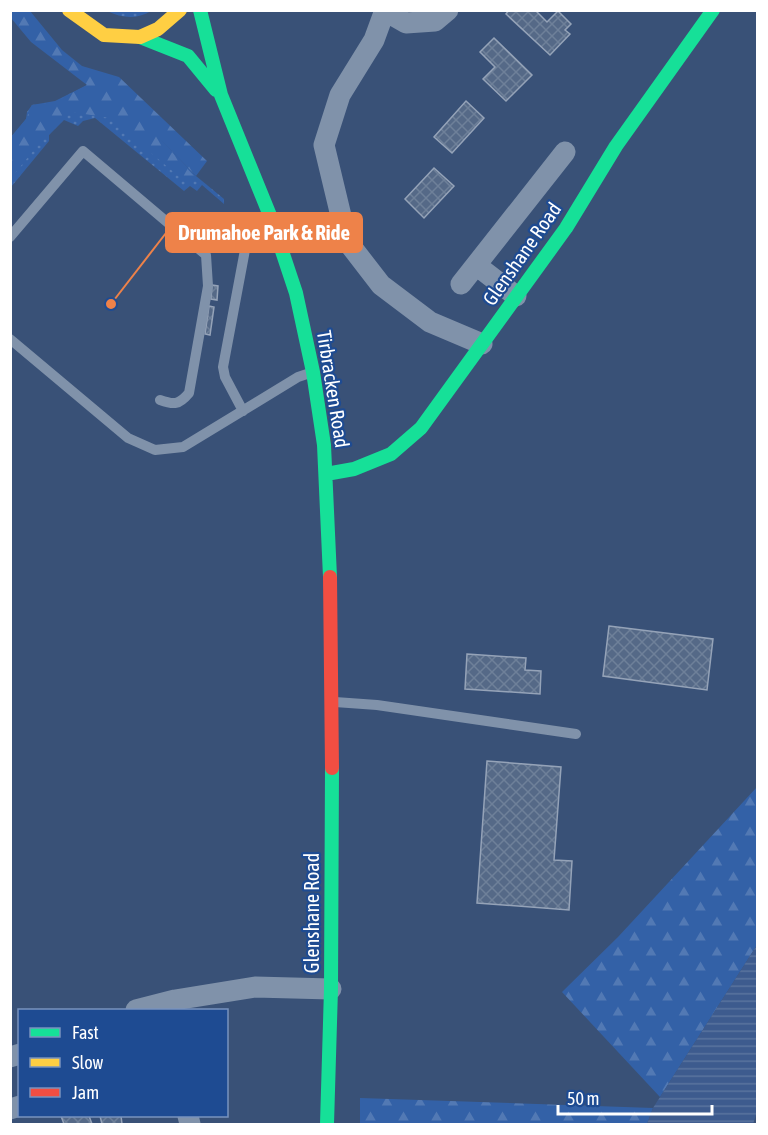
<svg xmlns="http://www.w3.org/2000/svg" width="768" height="1135" viewBox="0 0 768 1135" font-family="'Asap Condensed',sans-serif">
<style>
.grass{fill:url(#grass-dots)}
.forest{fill:url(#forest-firs)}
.water{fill:url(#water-rules)}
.building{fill:url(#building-cross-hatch);stroke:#95a3b8;stroke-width:1.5}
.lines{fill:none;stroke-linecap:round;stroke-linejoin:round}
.lane{stroke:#8092aa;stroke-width:10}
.street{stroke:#8092aa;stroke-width:21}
.fast{stroke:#16e098;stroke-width:14}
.slow{stroke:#ffcf43;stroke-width:14}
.jam{stroke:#f24e42;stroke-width:14}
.labels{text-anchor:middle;stroke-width:4.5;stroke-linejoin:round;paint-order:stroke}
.street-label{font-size:20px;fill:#fff;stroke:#1e4b92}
.leader{fill:none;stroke:#ee8249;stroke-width:2}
.callout-dot{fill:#ee8249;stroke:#1e4b92;stroke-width:2}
.callout{fill:#ee8249;stroke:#ee8249;stroke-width:2}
.callout-label{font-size:21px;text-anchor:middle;font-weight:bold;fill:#fff}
</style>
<defs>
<pattern id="grass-dots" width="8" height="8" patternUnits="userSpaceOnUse" patternTransform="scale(1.5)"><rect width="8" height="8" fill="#3361a7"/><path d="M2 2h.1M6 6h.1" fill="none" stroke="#5279b4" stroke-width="1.8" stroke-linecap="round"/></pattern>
<pattern id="forest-firs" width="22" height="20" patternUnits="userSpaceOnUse" patternTransform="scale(1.5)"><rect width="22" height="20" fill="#3361a7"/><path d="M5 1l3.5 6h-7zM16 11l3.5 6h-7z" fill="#5279b4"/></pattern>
<pattern id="water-rules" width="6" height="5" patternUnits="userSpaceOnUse" patternTransform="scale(1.5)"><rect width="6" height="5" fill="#3d5b8e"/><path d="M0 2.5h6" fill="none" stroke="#5a749f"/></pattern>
<pattern id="building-cross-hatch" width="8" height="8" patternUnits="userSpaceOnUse" patternTransform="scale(1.5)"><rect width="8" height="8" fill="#556987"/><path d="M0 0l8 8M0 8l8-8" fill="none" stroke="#6e8099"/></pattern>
</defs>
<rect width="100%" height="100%" fill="#395177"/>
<!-- grass -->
<path class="grass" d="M107,11H151C136,20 122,18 107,11Z
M87,85L119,96L196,176L224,199V204L202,185L197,191L190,186L184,191L95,118L83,121L78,126L64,120L49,135V141L11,187V137L26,119L27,112L32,105L55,101Z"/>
<!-- forest -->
<path class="forest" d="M11,10L30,11L62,50L82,66L119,77L207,161L196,176L158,137L195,177L184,181L110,118L66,111L11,178V137L26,119L32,105L53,103L87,85L31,42L11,18Z
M757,787V945L660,1097L562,992L618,937Z
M360,1098L653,1108L647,1124H360Z"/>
<!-- water -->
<path class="water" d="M757,945L758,1109L753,1124H647L653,1108Z"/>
<!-- building -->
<path class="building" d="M509,10H535L547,22L558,11L571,24L565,30L570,34L550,55L506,14Z
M494,38L532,75L506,101L483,79L495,67L480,52Z
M466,101L484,118L452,153L434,137Z
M434,168L454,186L424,218L405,199Z
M212,285L218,286L217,300L211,299Z
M209,306L214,307L210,335L205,334Z
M609,626L713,639L707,690L603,676Z
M467,654L526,658L525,670L541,671L540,694L465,689Z
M487,761L561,767L554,860L572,861L569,910L477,903Z
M61,1116H89L92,1124H64Z
M100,1116H121L122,1124H102Z"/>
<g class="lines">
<!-- lane -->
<path class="lane" d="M10,237L83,151L206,255L208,286L189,393C179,405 174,405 160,400
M10,339L128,438L155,450L183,447L298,377L310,373
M243,411L225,377L223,367L248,234L269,219
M335,702L377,705L576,734"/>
<!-- street -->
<path class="street" d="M385,10L374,40L340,95L324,145L347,241L381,285L430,322L482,344
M385,11L406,23L435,21L448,10
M476,265L516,296
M461,284L565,152
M136,1010L175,1000L255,987L331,989
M10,1057L20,1054
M10,1109L20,1106
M188,1116L190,1124"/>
<!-- fast -->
<path class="fast" d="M200,10L221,95L271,218L296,293L313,372L324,445L330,577
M140,37L188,56L216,90
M326,474L354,469L391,454L421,428L566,228L616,146L713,10
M327,1124L331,989L332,768"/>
<!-- slow -->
<path class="slow" d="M69,10L104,35L140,37L158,29L180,10"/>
<!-- jam -->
<path class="jam" d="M330,577L332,768"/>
</g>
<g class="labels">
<!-- street labels -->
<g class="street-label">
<text transform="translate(522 254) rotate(-55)" y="7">Glenshane Road</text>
<text transform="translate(333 389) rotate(81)" y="7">Tirbracken Road</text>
<text transform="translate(312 913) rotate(-90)" y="7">Glenshane Road</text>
</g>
</g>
<!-- callouts -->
<path class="leader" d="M111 304L166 233"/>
<circle class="callout-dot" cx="111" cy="304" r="6"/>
<rect class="callout" x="166" y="213" width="196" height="39" rx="6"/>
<g class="callout-label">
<text x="264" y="240">Drumahoe Park &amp; Ride</text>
</g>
<!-- border -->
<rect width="768" height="1135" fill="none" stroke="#ffffff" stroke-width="24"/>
<!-- legend -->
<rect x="18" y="1009" width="210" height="108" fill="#1e4b92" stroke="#7893be" stroke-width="1.5"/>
<rect x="30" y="1028" width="30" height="9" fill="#16e098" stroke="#7893be" stroke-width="1.5"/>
<text x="72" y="1039" font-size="18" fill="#ffffff">Fast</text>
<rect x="30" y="1058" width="30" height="9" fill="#ffcf43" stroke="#7893be" stroke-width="1.5"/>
<text x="72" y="1069" font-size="18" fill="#ffffff">Slow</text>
<rect x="30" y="1088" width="30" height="9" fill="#f24e42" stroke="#7893be" stroke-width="1.5"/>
<text x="72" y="1099" font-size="18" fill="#ffffff">Jam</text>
<!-- scale -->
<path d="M558 1105v9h154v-9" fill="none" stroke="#ffffff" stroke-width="3"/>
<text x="567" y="1105" font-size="18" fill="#ffffff" stroke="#1e4b92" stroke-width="4.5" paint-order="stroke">50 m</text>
</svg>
